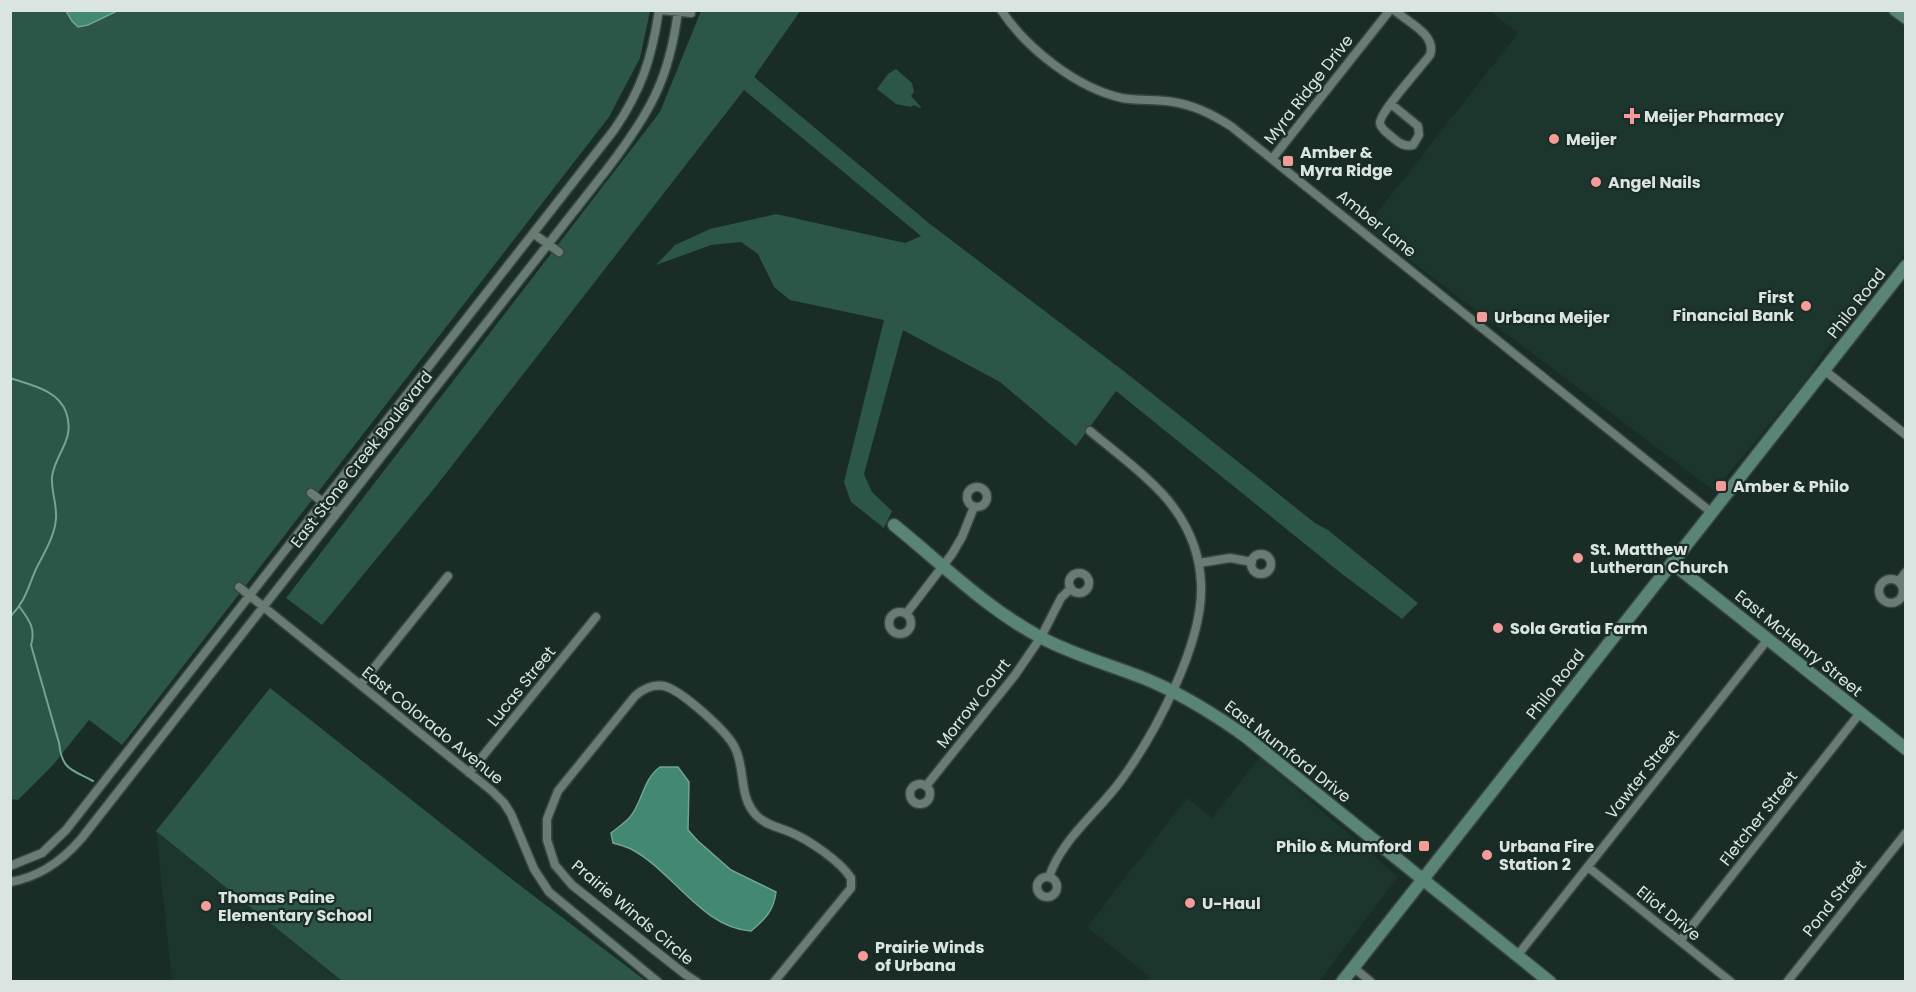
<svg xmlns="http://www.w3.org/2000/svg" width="1916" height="992" viewBox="0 0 1916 992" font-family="Poppins,sans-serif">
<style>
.built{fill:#1c362d}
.green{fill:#2b5648}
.water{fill:#438872;stroke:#70a493;stroke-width:1.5}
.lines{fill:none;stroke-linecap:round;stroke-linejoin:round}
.stream{stroke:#70a493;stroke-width:2}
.street-casing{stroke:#374641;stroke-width:11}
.secondary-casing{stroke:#374641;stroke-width:15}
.street{stroke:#687c74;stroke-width:8}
.secondary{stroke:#598476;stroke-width:12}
.poi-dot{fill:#f59b99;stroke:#1a2c26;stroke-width:2}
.labels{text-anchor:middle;stroke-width:4.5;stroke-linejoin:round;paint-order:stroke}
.street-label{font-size:16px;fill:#dae5e1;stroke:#1a2c26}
.poi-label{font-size:16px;font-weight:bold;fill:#dae5e1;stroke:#1a2c26;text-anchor:start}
</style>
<rect width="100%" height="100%" fill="#1a2c26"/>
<!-- built -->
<path class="built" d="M1490,11H1905V254L1854,313L1831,342L1801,387L1714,491L1366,227L1518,33Z
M1260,757L1398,877L1319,981H1145L1149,976L1087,927L1187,798L1212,818Z
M156,831L342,981H172Z"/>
<!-- green -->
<path class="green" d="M801,10L754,77L930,224L1125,372L1315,523L1328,530L1418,603L1402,619L1342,574L1116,391L1076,446L1000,382L903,330L864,474L872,492L892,511L884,528L851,502L844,482L884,320L790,300L774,287L758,254L741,242L711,245L656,265L675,245L710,229L776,214L905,243L921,236L744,90L437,485L322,625L286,598L660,112L701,11Z
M11,11H650L640,58L609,117L122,745L89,720L53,765L18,800L11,799Z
M896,69L912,83L914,92L911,96L921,107L920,108L914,105L911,107L896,104L877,89L888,74Z
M270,688L518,884L646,981H342L156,831Z"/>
<!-- water -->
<path class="water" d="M66,11V10L117,11L88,25L78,27L72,21Z
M660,767H678L689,782L688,830L698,841L731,870L776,892C774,911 764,920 751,931C702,928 673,871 631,849C625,846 619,845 613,843L611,833C617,828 625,823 630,817C643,801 643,779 660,767Z"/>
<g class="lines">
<!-- stream -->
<path class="stream" d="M10,378C31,385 58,390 66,412C76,440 55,453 52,477C51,491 57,504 56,518C55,536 44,553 36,569C28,587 26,601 10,617
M19,606C29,620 36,628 31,645L59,743C62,770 71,769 93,781"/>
<!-- street casing -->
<g class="street-casing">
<path id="street" d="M660,10L691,13
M1001,10C1027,49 1077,88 1122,98C1139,101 1156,99 1173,102C1194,105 1214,115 1232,127L1711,512
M1391,104L1418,126L1419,135L1413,145C1404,147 1399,143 1392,137C1388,133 1381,130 1380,123C1379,113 1422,66 1430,55C1437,35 1408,22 1394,10
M1272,159L1390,10
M534,234L559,252
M1824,370L1906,435
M967 497a10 10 0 1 1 20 0a10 10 0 1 1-20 0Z
M311,493L337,513
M1251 564a10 10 0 1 1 20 0a10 10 0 1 1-20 0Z
M1199,563L1230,558L1252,562
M1069 583a10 10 0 1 1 20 0a10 10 0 1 1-20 0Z
M1879 591a12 12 0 1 1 24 0a12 12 0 1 1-24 0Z
M1899,581L1906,572
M239,587L492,791L504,803L511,814L534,869L549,892L658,982
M889 623a11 11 0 1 1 22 0a11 11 0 1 1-22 0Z
M906,614L952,554L962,537L974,507
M361,684L448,576
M469,773L596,617
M910 794a10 10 0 1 1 20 0a10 10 0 1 1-20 0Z
M926,786L1015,675L1041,637L1061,598L1071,588
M10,866L42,853L66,830L614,130C641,91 652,58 659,10
M1588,867L1731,982
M1037 887a10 10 0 1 1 20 0a10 10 0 1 1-20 0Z
M1049,877C1062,839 1095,815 1119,783C1154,736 1204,643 1201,584C1200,556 1190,530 1174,508C1156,482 1115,452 1090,431
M10,882C40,877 62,861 81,839L608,168C649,114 670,79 678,10
M1680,941L1860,713
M1517,956L1768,639
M1353,967L1371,982
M697,982L686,975L572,885L555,865L547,840V819L558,791L635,696C643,689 652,684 664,686C681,690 728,732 735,748C746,770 738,797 757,816C766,825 778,827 790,832C809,840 840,861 851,878V888L774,982
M1787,982L1906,833"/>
</g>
<!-- secondary casing -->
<g class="secondary-casing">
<path id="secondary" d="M1895,10L1906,18
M894,525C941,563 986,608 1040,637C1073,655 1111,665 1146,679C1182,694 1214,714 1245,736L1550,982
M1672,563L1906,749
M1342,982L1906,266"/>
</g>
<!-- street -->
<use href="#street" class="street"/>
<!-- secondary -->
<use href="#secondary" class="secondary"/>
</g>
<!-- markers -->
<g class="poi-dot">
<path d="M1629 107h6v6h6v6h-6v6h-6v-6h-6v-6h6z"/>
<circle cx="1554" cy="139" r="6"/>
<rect x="1282" y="155" width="12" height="12" rx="3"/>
<circle cx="1596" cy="182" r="6"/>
<circle cx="1806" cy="306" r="6"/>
<rect x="1476" y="311" width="12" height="12" rx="3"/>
<rect x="1715" y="480" width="12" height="12" rx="3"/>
<circle cx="1578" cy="558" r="6"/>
<circle cx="1498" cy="628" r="6"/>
<rect x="1418" y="840" width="12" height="12" rx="3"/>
<circle cx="1487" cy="855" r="6"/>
<circle cx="1190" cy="903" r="6"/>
<circle cx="206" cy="906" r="6"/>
<circle cx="863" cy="956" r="6"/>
</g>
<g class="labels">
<!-- street labels -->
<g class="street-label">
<text transform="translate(1308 89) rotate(-52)" y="6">Myra Ridge Drive</text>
<text transform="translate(1377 223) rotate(39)" y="6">Amber Lane</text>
<text transform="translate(1856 303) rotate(-52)" y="6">Philo Road</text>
<text transform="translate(361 459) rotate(-52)" y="6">East Stone Creek Boulevard</text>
<text transform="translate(1799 643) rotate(39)" y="6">East McHenry Street</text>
<text transform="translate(1555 684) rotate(-52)" y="6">Philo Road</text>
<text transform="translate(521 686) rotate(-51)" y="6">Lucas Street</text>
<text transform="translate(973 703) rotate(-52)" y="6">Morrow Court</text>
<text transform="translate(433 725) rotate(39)" y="6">East Colorado Avenue</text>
<text transform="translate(1288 751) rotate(38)" y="6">East Mumford Drive</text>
<text transform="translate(1642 774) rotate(-52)" y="6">Vawter Street</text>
<text transform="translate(1758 818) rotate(-52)" y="6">Fletcher Street</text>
<text transform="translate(1834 898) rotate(-52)" y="6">Pond Street</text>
<text transform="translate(633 912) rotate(40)" y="6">Prairie Winds Circle</text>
<text transform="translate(1669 913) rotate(39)" y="6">Eliot Drive</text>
</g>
<!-- poi labels -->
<g class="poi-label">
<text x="1644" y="122">Meijer Pharmacy</text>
<text x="1566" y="145">Meijer</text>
<text x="1300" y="158">Amber &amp;<tspan x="1300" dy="18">Myra Ridge</tspan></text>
<text x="1608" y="188">Angel Nails</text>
<text x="1794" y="303" text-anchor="end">First<tspan x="1794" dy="18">Financial Bank</tspan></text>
<text x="1494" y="323">Urbana Meijer</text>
<text x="1733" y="492">Amber &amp; Philo</text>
<text x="1590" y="555">St. Matthew<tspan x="1590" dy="18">Lutheran Church</tspan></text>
<text x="1510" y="634">Sola Gratia Farm</text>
<text x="1412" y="852" text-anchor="end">Philo &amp; Mumford</text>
<text x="1499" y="852">Urbana Fire<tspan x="1499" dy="18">Station 2</tspan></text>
<text x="218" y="903">Thomas Paine<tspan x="218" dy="18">Elementary School</tspan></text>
<text x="1202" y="909">U-Haul</text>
<text x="875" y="953">Prairie Winds<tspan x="875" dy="18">of Urbana</tspan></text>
</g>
</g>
<!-- border -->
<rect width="1916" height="992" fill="none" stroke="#dae5e1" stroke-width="24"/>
</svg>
